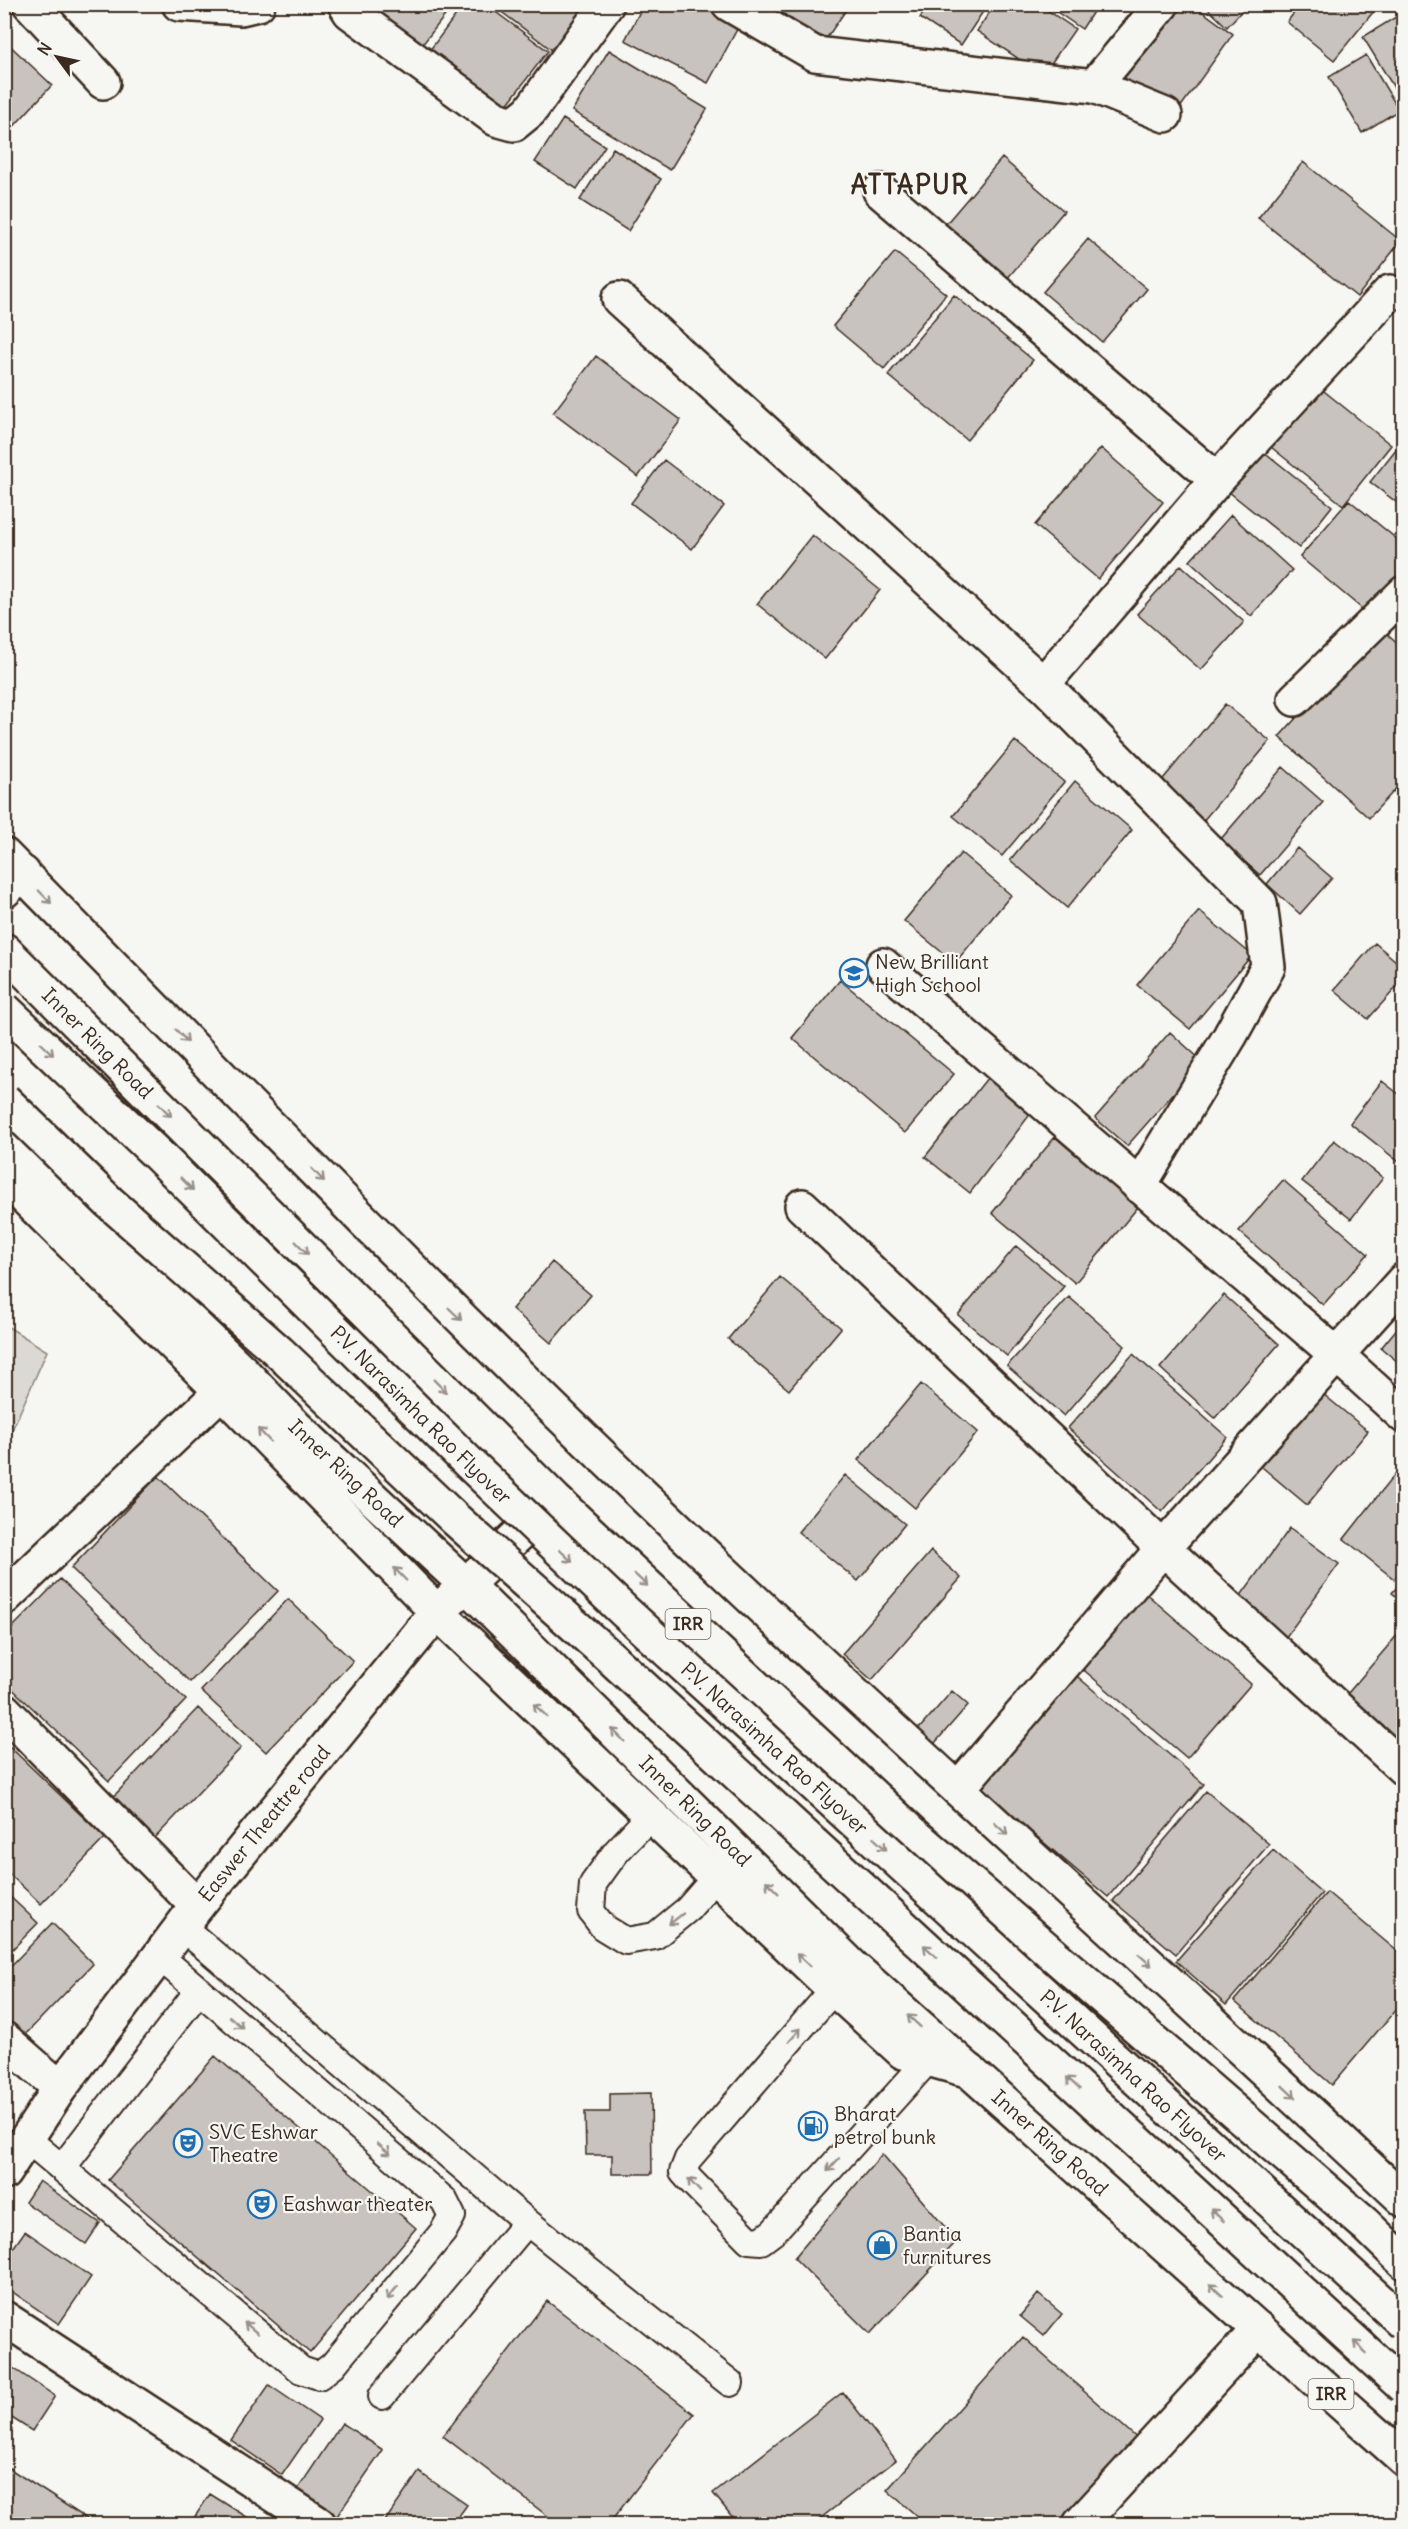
<svg xmlns="http://www.w3.org/2000/svg" width="1408" height="2529" viewBox="0 0 1408 2529" font-family="Delius,sans-serif">
<style>
.green{fill:#dad9d3;stroke:#8a8278;stroke-width:1.5}
.building{fill:#c8c3be;stroke:#3b2a1e;stroke-width:1.5}
.lines{fill:none;stroke-linecap:round;stroke-linejoin:round}
.service-casing{stroke:#3b2a1e;stroke-width:30}
.minor-casing{stroke:#3b2a1e;stroke-width:38}
.tertiary-casing{stroke:#3b2a1e;stroke-width:38}
.primary-casing{stroke:#3b2a1e;stroke-width:38}
.service{stroke:#f6f6f2;stroke-width:26}
.minor{stroke:#f6f6f2;stroke-width:33}
.tertiary{stroke:#f6f6f2;stroke-width:33}
.primary{stroke:#f6f6f2;stroke-width:33}
.motorway-bridge-casing{stroke:#3b2a1e;stroke-width:38;stroke-linecap:butt}
.motorway-bridge{stroke:#f6f6f2;stroke-width:33}
.oneway{stroke:#989088}
.labels{text-anchor:middle;stroke-width:4.5;stroke-linejoin:round;paint-order:stroke}
.shield{fill:#f6f6f2;stroke:#73675e;stroke-width:1.5}
.shield-label{font-size:18px;font-weight:bold;fill:#3b2a1e}
.poi-label{font-size:20px;fill:#3b2a1e;stroke:#f6f6f2;text-anchor:start}
.street-label{font-size:20px;fill:#3b2a1e;stroke:#f6f6f2}
.district-label{font-size:26px;font-weight:bold;letter-spacing:1.5px;fill:#3b2a1e;stroke:#f6f6f2}
</style>
<rect width="100%" height="100%" fill="#f6f6f2"/>
<filter id="ink" filterUnits="userSpaceOnUse"><feTurbulence type="fractalNoise" baseFrequency=".0167" numOctaves="2"/><feDisplacementMap in="SourceGraphic" scale="12" xChannelSelector="R" yChannelSelector="G"/><feConvolveMatrix kernelMatrix="1 2 1 2 8 2 1 2 1" color-interpolation-filters="sRGB"/></filter>
<g filter="url(#ink)">
<!-- green -->
<path class="green" d="M5,1325L47,1351L5,1446Z"/>
<!-- building -->
<path class="building" d="M358,4H454L415,54Z
M464,4H485L548,51L496,119L421,62Z
M491,4H586L552,50Z
M644,4H712L742,20L708,83L625,40Z
M770,4H850L824,42Z
M929,4H988L961,45L920,18Z
M995,4H1038L1075,29L1043,75L977,31Z
M1045,4H1098L1082,29Z
M1171,4H1192L1233,34L1175,115L1120,75Z
M1203,4H1248L1227,27Z
M1301,4H1367L1374,11L1334,60L1287,22Z
M1404,12V104L1363,37Z
M4,40L52,85L4,137Z
M609,50L707,109L670,170L572,111Z
M1366,55L1399,110L1362,133L1329,77Z
M563,119L605,146L577,189L535,162Z
M613,148L661,179L628,231L580,200Z
M1002,158L1064,211L1001,286L939,232Z
M1303,162L1401,241L1357,297L1258,218Z
M1088,239L1147,289L1102,342L1043,292Z
M895,252L946,294L884,369L833,326Z
M954,295L1033,360L967,440L888,375Z
M596,356L681,420L638,477L553,413Z
M1314,383L1391,445L1343,505L1266,443Z
M1404,439V508L1370,482Z
M1101,448L1163,502L1098,579L1035,525Z
M1263,451L1332,506L1299,548L1229,492Z
M664,460L724,506L692,549L631,503Z
M1349,500L1404,545V581L1373,618L1300,557Z
M1231,515L1292,570L1251,616L1190,561Z
M812,535L880,590L825,659L757,604Z
M1181,565L1244,622L1201,670L1137,614Z
M1379,626L1404,649V780L1369,818L1279,737Z
M1225,704L1270,741L1203,821L1159,784Z
M1015,741L1064,782L1002,856L953,816Z
M1283,767L1323,802L1260,875L1220,840Z
M1075,781L1132,830L1067,908L1010,860Z
M1297,848L1332,878L1300,914L1267,884Z
M961,853L1011,895L955,963L904,921Z
M1199,911L1252,955L1190,1029L1137,985Z
M1375,943L1404,968V979L1368,1019L1334,990Z
M840,980L954,1074L905,1133L792,1038Z
M1170,1032L1202,1061L1127,1146L1095,1118Z
M991,1073L1035,1108L970,1193L925,1157Z
M1382,1081L1404,1098V1166L1350,1123Z
M1055,1137L1138,1207L1075,1283L992,1213Z
M1334,1140L1383,1178L1351,1219L1302,1181Z
M1283,1180L1368,1254L1323,1305L1239,1231Z
M1016,1246L1064,1286L1007,1356L958,1315Z
M552,1262L591,1295L551,1343L512,1309Z
M780,1277L841,1328L789,1390L728,1339Z
M1224,1295L1279,1344L1215,1418L1160,1368Z
M1069,1297L1125,1346L1064,1416L1007,1366Z
M1404,1320V1367L1381,1348Z
M1133,1354L1227,1437L1162,1512L1068,1428Z
M921,1384L978,1432L915,1508L858,1460Z
M1317,1389L1368,1431L1307,1505L1256,1462Z
M1395,1474L1404,1481V1568L1394,1579L1344,1539Z
M845,1475L905,1524L858,1581L798,1532Z
M158,1476L278,1591L190,1682L71,1568Z
M1290,1528L1339,1564L1283,1641L1234,1605Z
M931,1551L961,1578L872,1680L842,1654Z
M60,1579L186,1700L109,1781L4,1681V1636Z
M1404,1579V1603L1392,1593Z
M1143,1591L1251,1684L1187,1758L1079,1666Z
M288,1599L353,1661L266,1752L201,1691Z
M1404,1627V1736L1397,1744L1343,1699Z
M1072,1672L1204,1784L1108,1897L976,1785Z
M952,1691L968,1705L934,1744L918,1730Z
M198,1708L241,1748L153,1840L111,1799Z
M10,1747L105,1838L41,1904L4,1869V1753Z
M1206,1791L1269,1844L1176,1954L1113,1901Z
M1273,1850L1322,1893L1226,2005L1176,1961Z
M4,1891L38,1923L4,1958Z
M1327,1892L1404,1957V2000L1332,2085L1234,2001Z
M52,1923L93,1964L24,2036L4,2016V1973Z
M215,2056L416,2228L310,2353L108,2180Z
M651,2093L652,2174H612V2155H586L585,2112H610V2094Z
M882,2154L957,2241L870,2334L794,2258Z
M39,2181L100,2223L86,2244L25,2202Z
M25,2231L91,2277L59,2324L4,2286V2261Z
M1038,2294L1062,2314L1044,2336L1020,2316Z
M547,2301L694,2414L609,2524H558L443,2436Z
M1023,2337L1140,2441L1067,2524H926L887,2490Z
M4,2362L55,2396L32,2431L4,2413Z
M269,2385L320,2420L282,2475L231,2440Z
M843,2392L896,2460L813,2524H738L713,2493Z
M342,2423L383,2450L335,2519L296,2492Z
M4,2465L95,2524H4Z
M419,2472L467,2505L453,2524H383Z
M210,2494L258,2524H190Z"/>
<g class="lines">
<!-- service casing -->
<g class="service-casing">
<path id="service" d="M651,1815L616,1852L593,1884L591,1911L603,1927L626,1941L655,1936L688,1909L716,1877
M182,1927L527,2222L730,2383
M834,1989L688,2159L683,2172L690,2180L749,2240L761,2241L773,2232L929,2059
M27,2139L301,2370L319,2376L333,2365L443,2232L452,2216L444,2200L159,1956
M62,2168L199,1990
M382,2396L527,2222"/>
</g>
<!-- minor casing -->
<g class="minor-casing">
<g id="minor">
<path d="M30,4L103,82"/>
<path d="M179,4L241,8L258,4"/>
<path d="M345,4L350,12L496,119L514,124L530,111L607,4"/>
<path d="M729,4L815,54L1094,86L1165,115"/>
<path d="M1094,86L1162,4"/>
<path d="M880,191L1217,480"/>
<path d="M619,299L1043,684L1260,903L1268,967L1230,1036L1139,1186"/>
<path d="M1043,684L1217,480L1390,292"/>
<path d="M1295,699L1404,593"/>
<path d="M883,965L1337,1355L1404,1416"/>
<path d="M802,1206L1163,1548L1404,1769"/>
<path d="M4,1598L242,1372"/>
<path d="M4,1710L197,1906"/>
<path d="M958,1789L1163,1548L1404,1280"/>
<path d="M4,2039L60,2088"/>
<path id="s1" d="M4,2173L60,2088L197,1906L437,1612L552,1503"/>
<path d="M4,2318L319,2524"/>
<path d="M1080,2524L1259,2329"/>
</g>
</g>
<!-- tertiary casing -->
<g class="tertiary-casing">
<path id="tertiary" d="M4,855C232,1087 458,1321 694,1544C928,1766 1169,1979 1404,2200
M4,1177L222,1392L437,1612L834,1989L903,2052L970,2071"/>
</g>
<!-- primary casing -->
<g class="primary-casing">
<g id="primary">
<path d="M4,891L23,873"/>
<path id="s2" d="M4,950L555,1500L917,1837L1366,2225L1404,2262"/>
<path id="s3" d="M4,1142L242,1371L296,1427L465,1584L854,1968L1404,2459"/>
</g>
</g>
<!-- service -->
<use href="#service" class="service"/>
<!-- minor -->
<use href="#minor" class="minor"/>
<!-- tertiary -->
<use href="#tertiary" class="tertiary"/>
<!-- primary -->
<use href="#primary" class="primary"/>
<!-- motorway-bridge casing -->
<g class="motorway-bridge-casing">
<g id="motorway-bridge">
<path id="s4" d="M4,1009L157,1154L469,1463L624,1611L1404,2323"/>
<path d="M4,1100L109,1202L279,1352L455,1519L610,1657L1404,2387"/>
</g>
</g>
<!-- motorway-bridge -->
<use href="#motorway-bridge" class="motorway-bridge"/>
</g>
<!-- one-way arrows -->
<defs><path id="oneway-shaft" d="M-6 0H5M1.5-3L5.5 0L1.5 3" fill="none" stroke-width="1.6" stroke-linecap="round" stroke-linejoin="round" transform="scale(1.5)"/></defs>
<g class="oneway">
<use href="#oneway-shaft" transform="translate(45 897) rotate(46)"/>
<use href="#oneway-shaft" transform="translate(182 1036) rotate(46)"/>
<use href="#oneway-shaft" transform="translate(47 1049) rotate(44)"/>
<use href="#oneway-shaft" transform="translate(165 1110) rotate(45)"/>
<use href="#oneway-shaft" transform="translate(318 1175) rotate(45)"/>
<use href="#oneway-shaft" transform="translate(187 1184) rotate(45)"/>
<use href="#oneway-shaft" transform="translate(302 1248) rotate(45)"/>
<use href="#oneway-shaft" transform="translate(455 1314) rotate(44)"/>
<use href="#oneway-shaft" transform="translate(440 1386) rotate(45)"/>
<use href="#oneway-shaft" transform="translate(264 1435) rotate(-134)"/>
<use href="#oneway-shaft" transform="translate(566 1556) rotate(44)"/>
<use href="#oneway-shaft" transform="translate(400 1574) rotate(-134)"/>
<use href="#oneway-shaft" transform="translate(641 1580) rotate(43)"/>
<use href="#oneway-shaft" transform="translate(540 1710) rotate(-137)"/>
<use href="#oneway-shaft" transform="translate(618 1735) rotate(-135)"/>
<use href="#oneway-shaft" transform="translate(1001 1829) rotate(42)"/>
<use href="#oneway-shaft" transform="translate(880 1844) rotate(42)"/>
<use href="#oneway-shaft" transform="translate(772 1887) rotate(-135)"/>
<use href="#oneway-shaft" transform="translate(676 1919) rotate(142)"/>
<use href="#oneway-shaft" transform="translate(930 1951) rotate(-137)"/>
<use href="#oneway-shaft" transform="translate(803 1960) rotate(-137)"/>
<use href="#oneway-shaft" transform="translate(1145 1960) rotate(42)"/>
<use href="#oneway-shaft" transform="translate(914 2021) rotate(-138)"/>
<use href="#oneway-shaft" transform="translate(236 2022) rotate(41)"/>
<use href="#oneway-shaft" transform="translate(795 2035) rotate(-49)"/>
<use href="#oneway-shaft" transform="translate(1073 2083) rotate(-137)"/>
<use href="#oneway-shaft" transform="translate(1289 2092) rotate(43)"/>
<use href="#oneway-shaft" transform="translate(384 2149) rotate(41)"/>
<use href="#oneway-shaft" transform="translate(833 2165) rotate(132)"/>
<use href="#oneway-shaft" transform="translate(694 2185) rotate(-133)"/>
<use href="#oneway-shaft" transform="translate(1217 2215) rotate(-137)"/>
<use href="#oneway-shaft" transform="translate(1216 2290) rotate(-138)"/>
<use href="#oneway-shaft" transform="translate(392 2293) rotate(130)"/>
<use href="#oneway-shaft" transform="translate(251 2328) rotate(-140)"/>
<use href="#oneway-shaft" transform="translate(1360 2347) rotate(-137)"/>
</g>
</g>
<!-- icons -->
<defs>
<g id="university-ring" transform="scale(1.5)"><circle r="9.5" fill="#f6f6f2" stroke="#1f6fb2" stroke-width="1.5"/><path d="M0-5L7-2L0 1L-7-2ZM-4 1L0 2.5L4 1V4Q0 6-4 4Z" fill="#1f6fb2"/></g>
<g id="fuel-ring" transform="scale(1.5)"><circle r="9.5" fill="#f6f6f2" stroke="#1f6fb2" stroke-width="1.5"/><path d="M-5.5-6h7V0h2V4h1.3V-2.5L3-4.5l.8-.8L6-3V5H2.5V1h-1V6h-7ZM-4.2-4.7v3.2H.2V-4.7Z" fill="#1f6fb2"/></g>
<g id="theatre-ring" transform="scale(1.5)"><circle r="9.5" fill="#f6f6f2" stroke="#1f6fb2" stroke-width="1.5"/><path d="M-5-5.5Q0-4 5-5.5V0Q5 5 0 6Q-5 5-5 0ZM-3.3-2.5H-1v1.5H-3.3ZM1-2.5H3.3v1.5H1ZM-2.8 1Q0 5.5 2.8 1Z" fill="#1f6fb2"/></g>
<g id="shop-ring" transform="scale(1.5)"><circle r="9.5" fill="#f6f6f2" stroke="#1f6fb2" stroke-width="1.5"/><path d="M-5-2.5h2.3a2.7 3.5 0 0 1 5.4 0H5L5.5 6h-11ZM-1.5-2.5h3a1.5 2.3 0 0 0-3 0Z" fill="#1f6fb2"/></g>
</defs>
<g fill-rule="evenodd">
<use href="#university-ring" x="854" y="973"/>
<use href="#fuel-ring" x="813" y="2126"/>
<use href="#theatre-ring" x="188" y="2143"/>
<use href="#theatre-ring" x="262" y="2204"/>
<use href="#shop-ring" x="882" y="2245"/>
</g>
<g class="labels">
<!-- shield labels -->
<g class="shield">
<rect x="665.5" y="1609" width="45" height="30" rx="4.5"/>
<rect x="1308.5" y="2379" width="45" height="30" rx="4.5"/>
</g>
<g class="shield-label">
<text x="688" y="1630">IRR</text>
<text x="1331" y="2400">IRR</text>
</g>
<!-- poi labels -->
<g class="poi-label">
<text x="875" y="969">New Brilliant<tspan x="875" dy="23">High School</tspan></text>
<text x="834" y="2121">Bharat<tspan x="834" dy="23">petrol bunk</tspan></text>
<text x="209" y="2139">SVC Eshwar<tspan x="209" dy="23">Theatre</tspan></text>
<text x="283" y="2211">Eashwar theater</text>
<text x="903" y="2241">Bantia<tspan x="903" dy="23">furnitures</tspan></text>
</g>
<!-- street labels -->
<g class="street-label">
<text dy="7" stroke="none"><textPath href="#s2" startOffset="132">Inner Ring Road</textPath></text>
<text dy="7" stroke="none"><textPath href="#s4" startOffset="582">P.V. Narasimha Rao Flyover</textPath></text>
<text dy="7" stroke="none"><textPath href="#s3" startOffset="476">Inner Ring Road</textPath></text>
<text dy="7" stroke="none"><textPath href="#s4" startOffset="1068">P.V. Narasimha Rao Flyover</textPath></text>
<text dy="7" stroke="none"><textPath href="#s3" startOffset="962">Inner Ring Road</textPath></text>
<text dy="7" stroke="none"><textPath href="#s1" startOffset="436">Easwer Theattre road</textPath></text>
<text dy="7" stroke="none"><textPath href="#s4" startOffset="1554">P.V. Narasimha Rao Flyover</textPath></text>
<text dy="7" stroke="none"><textPath href="#s3" startOffset="1448">Inner Ring Road</textPath></text>
</g>
<!-- district labels -->
<g class="district-label">
<text x="910" y="194">ATTAPUR</text>
</g>
</g>
<!-- margin -->
<rect width="1408" height="2529" fill="none" stroke="#f6f6f2" stroke-width="24"/>
<rect x="12" y="12" width="1384" height="2505" fill="none" stroke="#3b2a1e" stroke-width="2" filter="url(#ink)"/>
<!-- north arrow -->
<g transform="translate(57 57) rotate(303)" stroke="#f6f6f2" stroke-width="4.5" paint-order="stroke">
<path d="M0-4.5L10 22L0 15L-10 22Z" fill="#3b2a1e"/>
<text y="-9" font-size="16" font-weight="bold" text-anchor="middle" fill="#3b2a1e">N</text>
</g>
</svg>
